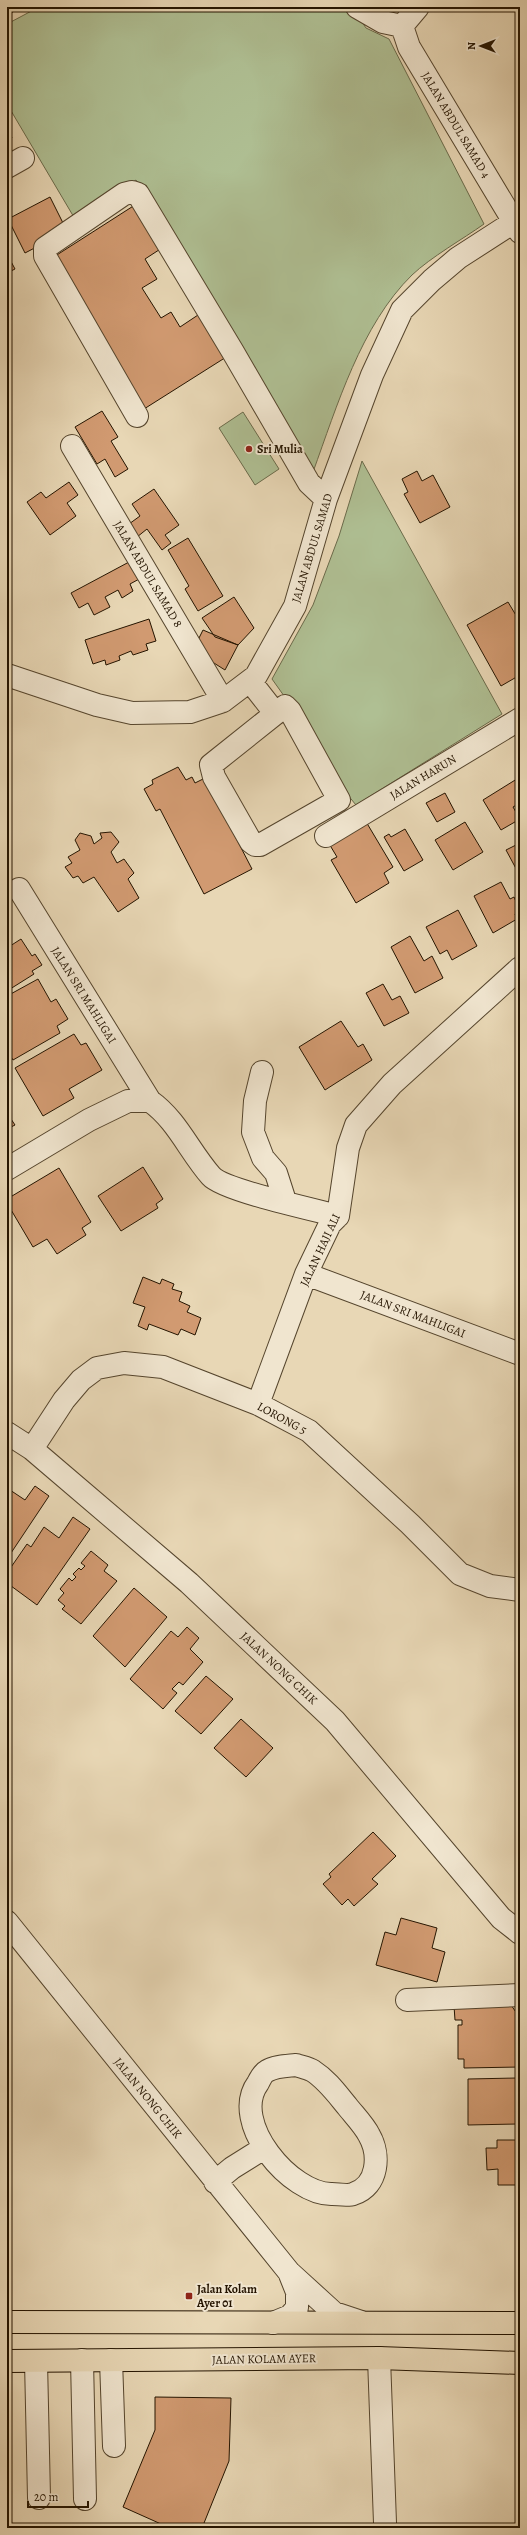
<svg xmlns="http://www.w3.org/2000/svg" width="527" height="2535" viewBox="0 0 527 2535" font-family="Alegreya,serif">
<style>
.green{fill:#afbf93;stroke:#6a6a4a}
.building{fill:#d19a71;stroke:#241400}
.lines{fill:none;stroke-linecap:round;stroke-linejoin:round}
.minor-casing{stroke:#55452d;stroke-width:24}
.major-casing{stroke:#241400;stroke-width:24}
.minor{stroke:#f0e5cf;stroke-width:22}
.major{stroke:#e8d7b5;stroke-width:22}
.poi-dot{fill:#8f2418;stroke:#f0e5cf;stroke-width:1.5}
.labels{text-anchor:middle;stroke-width:4;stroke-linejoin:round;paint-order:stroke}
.street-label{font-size:12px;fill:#241400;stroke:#f0e5cf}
.poi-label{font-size:12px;font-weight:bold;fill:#241400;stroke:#f0e5cf;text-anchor:start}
</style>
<rect width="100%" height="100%" fill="#e8d7b5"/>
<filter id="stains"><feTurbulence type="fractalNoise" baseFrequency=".005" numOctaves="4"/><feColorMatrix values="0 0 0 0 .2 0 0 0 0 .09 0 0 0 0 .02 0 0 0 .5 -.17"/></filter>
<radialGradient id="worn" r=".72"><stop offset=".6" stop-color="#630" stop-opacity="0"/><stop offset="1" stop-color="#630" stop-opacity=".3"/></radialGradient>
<!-- green -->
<path class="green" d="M39,7H352L366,28L389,39L484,224C463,239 431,257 412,275C361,325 337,406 313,472L136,180L75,219L7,104V24Z
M243,412L279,469L255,485L219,428Z
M362,461L502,714L356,805L328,771L299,717L272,679L313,605L339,536Z"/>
<!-- building -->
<path class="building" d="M7,7H22L7,15Z
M7,128L12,138L7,141Z
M50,197L67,231L25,253L8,219Z
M138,203L165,246L145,259L157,279L142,288L161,318L171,312L180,327L204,311L231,354L144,409L49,260Z
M7,254L15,269L7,273Z
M102,411L118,437L111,441L128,469L115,477L105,459L97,464L75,427Z
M417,471L422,481L433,475L450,507L420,523L404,494L408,492L402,479Z
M69,482L78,495L67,503L76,516L50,535L27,502L41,492L46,498Z
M154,489L179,525L165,535L171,543L162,550L147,529L137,537L129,524L140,516L132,504Z
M188,538L223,596L198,611L185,589L189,586L168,550Z
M129,562L141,578L130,584L133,591L122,598L118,590L105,597L110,607L94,615L88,603L79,608L71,593Z
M234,597L254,628L238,645L215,637L202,618Z
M508,602L520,622V675L501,686L467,625Z
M149,619L156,641L146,644L148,650L133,655L131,651L119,656L120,660L106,665L105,660L93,664L85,640Z
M203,630L238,645L225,670L206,658L197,642Z
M178,767L186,780L192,777L195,783L205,778L252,869L204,894L160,809L156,811L144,789L153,784L152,780Z
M520,777V803L513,807L520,819L501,830L483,800Z
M445,793L455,812L437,822L426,803Z
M365,820L393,867L384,873L389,883L356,903L331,860L337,857L328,842Z
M465,822L483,852L453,870L435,840Z
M405,829L423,860L404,871L384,837L389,834L391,837Z
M111,832L119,842L111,852L117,863L124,859L134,873L128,879L139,898L118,912L94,877L83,883L78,876L73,878L65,867L72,863L68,857L80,850L75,840L80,833L91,836L94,844L102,838L100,833Z
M520,843V876L506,850Z
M501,882L510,899L514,897L520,911L515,914L517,919L493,933L474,896Z
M458,910L477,946L452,960L447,950L440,954L426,927Z
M410,936L424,961L432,956L443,978L415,993L391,947Z
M21,939L32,956L35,954L42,965L32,971L34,974L7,991V948Z
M38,979L51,1002L56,999L68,1019L57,1026L60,1033L13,1060L7,1050V996Z
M383,984L392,1000L400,996L409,1013L384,1026L366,993Z
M341,1021L358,1047L363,1044L372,1060L325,1090L299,1047Z
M74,1034L81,1045L86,1043L102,1070L69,1089L74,1098L43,1116L15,1068Z
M7,1113L15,1125L7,1129Z
M143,1167L163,1199L156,1204L158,1208L121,1231L98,1196Z
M59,1168L91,1222L82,1228L86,1235L57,1254L47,1239L33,1247L7,1203V1199Z
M143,1277L160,1284L162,1279L174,1284L172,1289L182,1292L179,1301L190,1306L187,1312L201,1318L195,1335L181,1329L178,1335L149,1324L147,1330L138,1326L145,1307L133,1303Z
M35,1486L49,1496L9,1556L7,1554V1488L25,1500Z
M73,1517L90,1529L37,1605L7,1583V1573L27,1544L31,1547L44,1527L59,1538Z
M91,1551L108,1565L104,1571L117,1581L81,1624L62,1609L65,1606L58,1600L64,1593L60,1589L69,1578L72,1581L76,1577L73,1574L79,1568L81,1570L85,1566L81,1563Z
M134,1588L167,1617L125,1667L93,1636Z
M187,1627L199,1638L190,1649L203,1662L183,1685L179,1682L172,1689L177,1693L163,1709L130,1679L171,1631L178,1637Z
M206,1676L233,1699L201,1734L175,1711Z
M241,1719L273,1748L246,1777L214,1748Z
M373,1832L396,1856L372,1879L378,1884L354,1906L348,1899L342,1905L323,1884L331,1877L329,1874Z
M401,1918L437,1928L432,1948L445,1952L437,1982L376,1965L385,1932L396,1935Z
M511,2005L520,2018V2067L464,2068V2059H458V2025H462V2020H455L454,2006Z
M517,2078V2124L468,2125V2079Z
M497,2140H520V2185H498V2169L487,2170L486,2148H497Z
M155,2397L231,2398L229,2461L202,2528H170L123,2507L155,2430Z"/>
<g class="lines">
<!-- minor casing -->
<g class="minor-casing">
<path id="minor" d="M357,7L383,22L402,26
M402,26L409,47L520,232
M402,26L418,7
M7,167L23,158
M137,416L45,256V248L124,194L132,192L138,194L233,352L309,483L326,499
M72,446L223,701
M7,675L97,705L132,713L190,712L223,701L256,676L295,606L326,499L372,375L402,310L432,280L458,258L520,218
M250,681L275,713
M285,706L290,711L339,800L260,845H255L251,842L214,777L211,765Z
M326,836L520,719
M19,889L150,1101
M262,1072L255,1101L253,1132L263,1158L276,1173L285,1201
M7,1169L89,1120L128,1101H150C177,1120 189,1151 211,1176C223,1190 315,1210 338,1216
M306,1274L520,1354
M258,1404L306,1274L330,1224L338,1216L348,1148L356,1125L392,1084L520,968
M7,1433L32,1449L189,1583L335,1721L501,1918L520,1933
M32,1449L64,1400L81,1380L97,1368L124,1363L163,1367L258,1404L309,1431L410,1524L460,1574L490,1586L520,1590
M7,1922L289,2272L334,2313L361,2322
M407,2000L520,1995
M296,2065C302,2067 308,2068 313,2071C327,2080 337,2094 347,2106C354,2115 364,2125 369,2135C380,2154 379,2186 353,2194C348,2196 338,2194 332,2194C291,2195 229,2122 258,2083C260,2079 263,2073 267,2071C275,2066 287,2066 296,2065Z
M215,2182L232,2168L264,2148
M273,2323L290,2316L297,2308V2292L289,2272
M379,2358L385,2523
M82,2360L85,2499
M111,2360L114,2446
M36,2361L39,2498"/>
</g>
<!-- major casing -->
<g class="major-casing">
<path id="major" d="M7,2322L520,2323
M7,2361L379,2358L520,2363"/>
</g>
<!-- minor -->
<use href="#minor" class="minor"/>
<!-- major -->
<use href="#major" class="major"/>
</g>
<!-- markers -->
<g class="poi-dot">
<circle cx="249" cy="449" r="4"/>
<rect x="185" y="2292" width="8" height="8" rx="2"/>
</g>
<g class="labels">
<!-- street labels -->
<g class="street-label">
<text transform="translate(456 125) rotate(59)" y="4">JALAN ABDUL SAMAD 4</text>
<text transform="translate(312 548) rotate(-73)" y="4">JALAN ABDUL SAMAD</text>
<text transform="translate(148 574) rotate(59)" y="4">JALAN ABDUL SAMAD 8</text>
<text transform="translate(423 777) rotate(-31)" y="4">JALAN HARUN</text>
<text transform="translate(84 995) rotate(58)" y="4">JALAN SRI MAHLIGAI</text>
<text transform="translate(320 1250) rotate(-65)" y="4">JALAN HAJI ALI</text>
<text transform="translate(413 1314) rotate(21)" y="4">JALAN SRI MAHLIGAI</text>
<text transform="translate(282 1418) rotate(28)" y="4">LORONG 5</text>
<text transform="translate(279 1668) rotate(43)" y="4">JALAN NONG CHIK</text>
<text transform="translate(148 2098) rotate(51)" y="4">JALAN NONG CHIK</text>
<text transform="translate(264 2359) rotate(-1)" y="4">JALAN KOLAM AYER</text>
</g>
<!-- poi labels -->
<g class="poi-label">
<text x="257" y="453">Sri Mulia</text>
<text x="197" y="2293">Jalan Kolam<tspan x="197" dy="14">Ayer 01</tspan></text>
</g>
</g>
<!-- margin -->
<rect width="527" height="2535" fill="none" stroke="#e8d7b5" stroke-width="24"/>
<rect x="8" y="8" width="511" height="2519" fill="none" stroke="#241400" stroke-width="2"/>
<rect x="12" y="12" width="503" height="2511" fill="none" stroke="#241400"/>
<!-- north arrow -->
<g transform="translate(481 46) rotate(270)" stroke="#f0e5cf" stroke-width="3" paint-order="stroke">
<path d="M0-3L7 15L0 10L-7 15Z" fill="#241400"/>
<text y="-6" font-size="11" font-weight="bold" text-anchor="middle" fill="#241400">N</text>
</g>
<!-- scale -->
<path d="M28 2501v6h60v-6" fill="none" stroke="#241400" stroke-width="2"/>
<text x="34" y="2501" font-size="12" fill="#241400" stroke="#f0e5cf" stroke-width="3" paint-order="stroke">20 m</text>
<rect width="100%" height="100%" filter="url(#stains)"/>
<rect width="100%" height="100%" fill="url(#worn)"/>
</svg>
